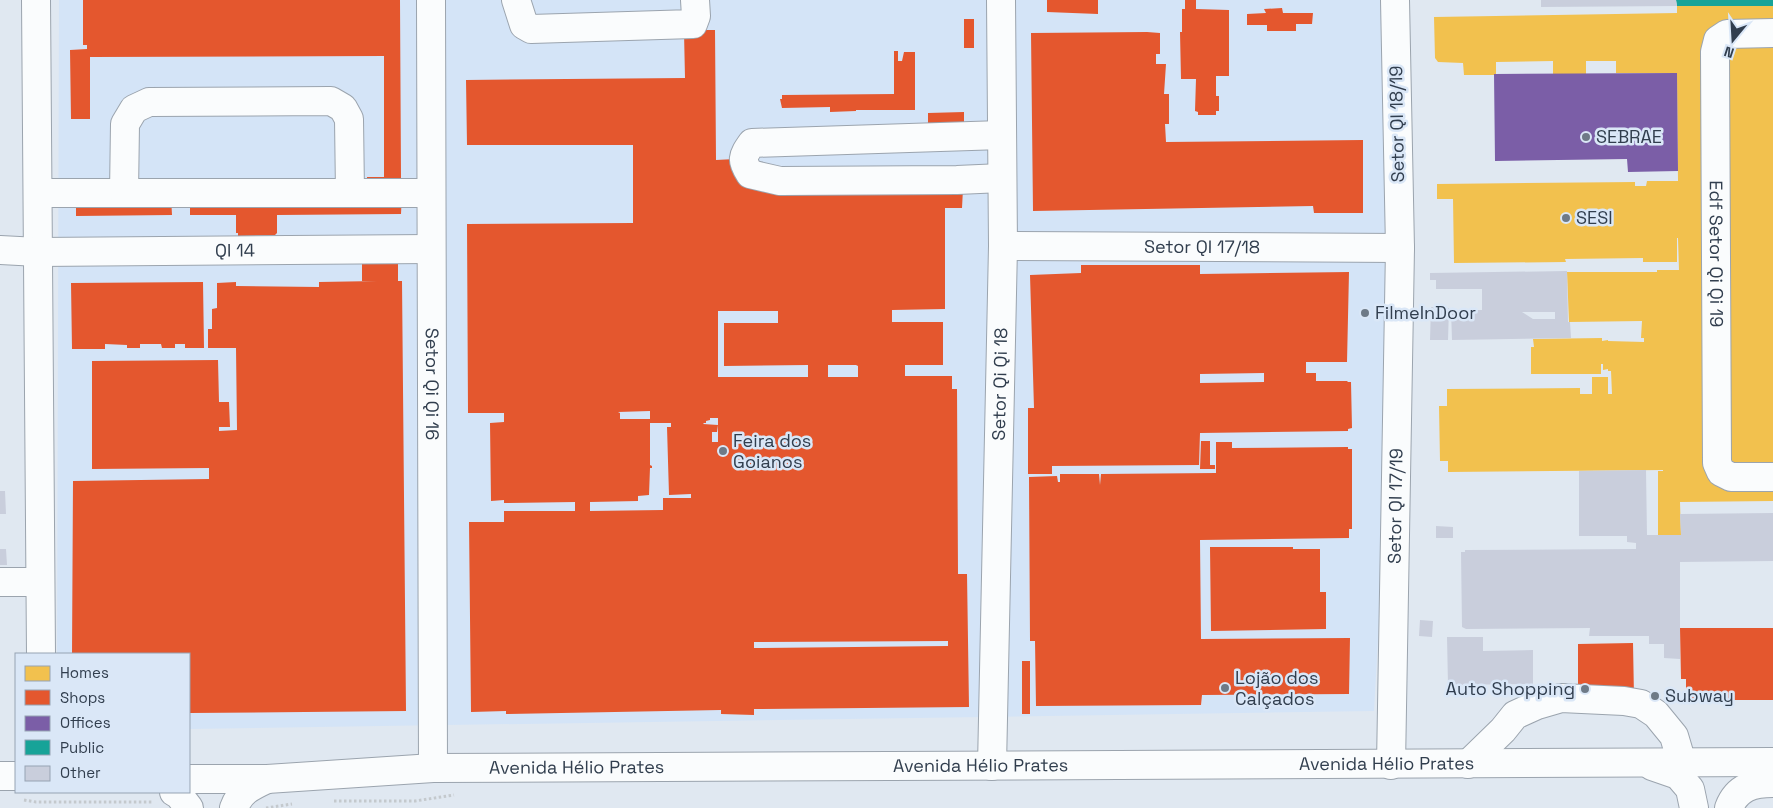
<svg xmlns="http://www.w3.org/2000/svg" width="1773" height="808" viewBox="0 0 1773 808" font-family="'Space Grotesk',sans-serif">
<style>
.built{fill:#d4e4f7}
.homes{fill:#f2c14e}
.shops{fill:#e4572e;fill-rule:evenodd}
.offices{fill:#7b5ea7}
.public{fill:#17a398}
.building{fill:#c9cedc;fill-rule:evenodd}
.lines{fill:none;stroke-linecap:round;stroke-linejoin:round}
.minor-casing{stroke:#9ba4ae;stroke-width:30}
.major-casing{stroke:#9ba4ae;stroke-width:30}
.path{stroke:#c4c9cd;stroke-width:3;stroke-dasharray:2.5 2.5;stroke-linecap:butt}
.minor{stroke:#fafcfd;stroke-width:28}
.major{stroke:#fafcfd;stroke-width:28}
.poi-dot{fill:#6e7a87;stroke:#dae7f7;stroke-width:2}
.labels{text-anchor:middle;stroke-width:5;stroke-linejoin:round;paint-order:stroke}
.street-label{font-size:18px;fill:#313e4e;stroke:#dae7f7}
.poi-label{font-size:18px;fill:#313e4e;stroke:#dae7f7;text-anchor:start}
</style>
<rect width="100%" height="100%" fill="#e0e8f1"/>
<!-- built -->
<path class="built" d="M59,0H1398L1400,248L1374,711L189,729V654H57Z"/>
<!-- homes -->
<path class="homes" d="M1677,6H1773V501L1680,502L1681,535H1658V471H1663V470L1448,472V461H1440L1439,406H1447V389L1580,388V394H1592V377H1608V394H1612L1611,371H1608V369L1603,370V364H1601V374H1531V347H1534L1533,339L1602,338V341L1608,340V341L1644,342V338H1641L1642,321L1569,322L1567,272H1657V270H1679L1678,238H1677V262H1643V258L1565,259L1566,262L1454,263L1453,199H1437V184L1635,182V186H1646L1647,181H1678L1677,73H1616V61H1586V74H1553V61L1496,62V75H1464L1463,63L1438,62L1435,58L1434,17L1677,13Z"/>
<!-- shops -->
<path class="shops" d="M83,0H400L401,178H385V193H402L401,214L277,215V233L275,235L238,236V233H236V215H190V197L368,196L367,177H384V56L90,57V119H71L70,50L87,49V45H83Z
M1047,0H1098V14L1047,12Z
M1185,0H1196V9L1229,10V76H1216V96H1219V111H1216V115H1198V112L1195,111L1196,79H1181L1180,32H1182V9H1185Z
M1282,8L1283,13H1313L1312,24H1296V31H1267V25H1247V14L1266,13L1264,9Z
M964,19H974V48H964Z
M692,30H715L716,160L735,159L736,170L963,189L962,208H945V309L892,310V322H943V365H905V376H952V389H957L958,574H967L969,707L754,709V715L721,714V710L506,714V711L471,712L469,522H504V511H575V502L504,503V500L491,501L490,423L504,422V413H468L467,224L633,223V145H467L466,80L685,78L684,32ZM718,311H778V323H724V366L808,365V377H718ZM828,365H856L858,366V377H828ZM650,411V423H671V427H667L669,495L691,494V498H663V510L590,511V502L638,501V496L649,495L650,468H652V466L650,465V419H620V413L618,412ZM710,418H718V442H712V432H717L718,425L703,424L704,423H706V421L710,420ZM948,641V646L754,648V642Z
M1147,32L1160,33V54H1156V64H1166L1164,94H1169V124H1165L1166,142L1363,140V213H1314L1313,206L1033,211L1031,33Z
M894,51H898V61H902L904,52H915V110H856V102V111L830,112V107L782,108L780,99H782V95L894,94Z
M964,112V130L928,133V113Z
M76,194L171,196L172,215L76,216Z
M362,262H398V281H402L406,711L189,713V654H72L73,481L209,479V468L92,469V361L218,360L219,402H229L230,427H219V431L237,430L236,348H208V329H212V309L217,308V283L236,282V286L319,287V282L377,281H362Z
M1081,265H1200V274L1349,272L1347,362H1306V373H1316V381H1347L1348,382H1351L1352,428L1348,429V431L1200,433L1199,465L1052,466V474H1028V408H1034L1030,275L1081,273ZM1264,373V382L1200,383V374Z
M203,282L204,348H185V344H175V348H162L161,344H140V348H127V345L105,344V349H72L71,283Z
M1201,441H1210V465H1215V469H1200Z
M1216,442H1232V448L1348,447V449H1352V529H1349V538L1200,540L1201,639L1350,638L1349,694L1202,695L1201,705L1036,706L1035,641H1030L1029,477L1057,476L1058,482H1060V474H1099L1100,485L1101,474L1216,473Z
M1210,547H1293V549H1320V592H1326V629L1211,631Z
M1680,628H1773V700H1690V690H1686V679H1681Z
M1633,643L1634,697H1578V644Z
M1022,661H1030V714H1022Z"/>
<!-- offices -->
<path class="offices" d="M1677,73L1678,171L1628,172L1627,159L1495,161L1494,74Z"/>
<!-- public -->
<path class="public" d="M1676,0H1773V6H1677Z"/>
<!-- building -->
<path class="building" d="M1541,0H1676L1677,6L1541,7Z
M1567,271L1568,322H1570L1571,338L1452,340L1451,310H1482V289H1436V280H1430V273ZM1522,312H1555V319H1533Z
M1431,307L1449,308L1448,340H1430Z
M1646,470L1647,535H1681L1680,514L1773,513V561L1680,562V659L1664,658V644H1649V636H1589L1590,628L1466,629L1462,627L1461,552H1465V550L1636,549V543L1627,542V536H1579V471Z
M0,491H5L6,514H0Z
M1436,526L1453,527V538H1436Z
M0,549H6L7,565H0Z
M1420,620L1433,621L1432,637L1419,636Z
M1447,637H1483V651L1533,650V684L1448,685Z"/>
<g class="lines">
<!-- minor casing -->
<g class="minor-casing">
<g id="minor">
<path d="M36,0L41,654"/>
<path id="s1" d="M431,0L433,768"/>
<path d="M516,0L524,25L531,29L693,24L696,16L695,0"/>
<path id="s2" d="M1773,33L1727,34L1718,40L1715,52L1717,463L1721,472L1731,477H1773"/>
<path d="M1002,178L957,180L780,181L750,174C741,160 742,157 752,143L1002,135"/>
<path d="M38,193H431"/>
<path d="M124,193L125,124L134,109L149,102L331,101L343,108L349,119L350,193"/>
<path id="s3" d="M1003,246L1400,248"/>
<path id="s4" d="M0,250L38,252L431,249"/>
<path d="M0,582H40"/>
<path d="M1468,764L1503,730L1515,715L1537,705L1561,698L1624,701L1641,704L1656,714L1674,736L1682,763"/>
<path id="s5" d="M1391,765L1400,248L1395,0"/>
<path id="s6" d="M992,766L1003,246L1001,0"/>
</g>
</g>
<!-- major casing -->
<g class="major-casing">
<g id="major">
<path d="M1652,766L1678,775L1690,789L1694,808"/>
<path d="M0,776H16"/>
<path id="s7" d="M189,779H267L433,768L1773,762"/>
<path d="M174,792L179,795L189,808"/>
<path d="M234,808C240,791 252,786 267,779"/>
<path d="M1729,808C1737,787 1753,783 1773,783"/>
</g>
</g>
<!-- path -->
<path class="path" d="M24,800L36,802H153
M334,801H415L454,795
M266,808L292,804"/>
<!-- minor -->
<use href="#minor" class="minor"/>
<!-- major -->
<use href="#major" class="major"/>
</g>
<!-- markers -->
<g class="poi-dot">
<circle cx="1586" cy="137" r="5"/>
<circle cx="1566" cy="218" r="5"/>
<circle cx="1365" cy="313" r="5"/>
<circle cx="723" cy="451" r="5"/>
<circle cx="1225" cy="688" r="5"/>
<circle cx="1585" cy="689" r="5"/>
<circle cx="1655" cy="696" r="5"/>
</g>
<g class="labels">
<!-- street labels -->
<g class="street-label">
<text transform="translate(1397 124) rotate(-91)" y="6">Setor QI 18/19</text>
<text dy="6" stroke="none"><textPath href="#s3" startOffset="199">Setor QI 17/18</textPath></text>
<text dy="6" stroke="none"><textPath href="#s4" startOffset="235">QI 14</textPath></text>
<text dy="6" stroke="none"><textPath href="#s2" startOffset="271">Edf Setor Qi Qi 19</textPath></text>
<text dy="6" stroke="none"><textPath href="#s6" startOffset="382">Setor Qi Qi 18</textPath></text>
<text dy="6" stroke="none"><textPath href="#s1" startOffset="384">Setor Qi Qi 16</textPath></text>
<text dy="6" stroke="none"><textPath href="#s5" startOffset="259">Setor QI 17/19</textPath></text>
<text dy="6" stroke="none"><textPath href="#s7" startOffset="1198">Avenida Hélio Prates</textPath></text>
<text dy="6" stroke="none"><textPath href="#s7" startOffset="792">Avenida Hélio Prates</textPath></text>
<text dy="6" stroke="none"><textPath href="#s7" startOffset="388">Avenida Hélio Prates</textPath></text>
</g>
<!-- poi labels -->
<g class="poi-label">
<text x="1596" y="143">SEBRAE</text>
<text x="1576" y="224">SESI</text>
<text x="1375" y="319">FilmeInDoor</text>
<text x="733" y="447">Feira dos<tspan x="733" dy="21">Goianos</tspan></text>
<text x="1235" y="684">Lojão dos<tspan x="1235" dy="21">Calçados</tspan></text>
<text x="1575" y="695" text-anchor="end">Auto Shopping</text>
<text x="1665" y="702">Subway</text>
</g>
</g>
<!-- legend -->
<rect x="15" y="653" width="175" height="140" fill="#dae7f7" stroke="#96a3b3"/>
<rect x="25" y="666" width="25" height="15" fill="#f2c14e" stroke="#96a3b3"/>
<text x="60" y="678" font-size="15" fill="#313e4e">Homes</text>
<rect x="25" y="690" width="25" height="15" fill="#e4572e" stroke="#96a3b3"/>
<text x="60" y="703" font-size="15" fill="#313e4e">Shops</text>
<rect x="25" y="716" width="25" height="15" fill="#7b5ea7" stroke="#96a3b3"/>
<text x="60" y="728" font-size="15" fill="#313e4e">Offices</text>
<rect x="25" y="740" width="25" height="15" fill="#17a398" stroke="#96a3b3"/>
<text x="60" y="753" font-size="15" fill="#313e4e">Public</text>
<rect x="25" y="766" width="25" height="15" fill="#c9cedc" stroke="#96a3b3"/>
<text x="60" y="778" font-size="15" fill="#313e4e">Other</text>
<!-- north arrow -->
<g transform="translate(1733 40) rotate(198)" stroke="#dae7f7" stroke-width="4" paint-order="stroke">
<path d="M0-4L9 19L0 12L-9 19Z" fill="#313e4e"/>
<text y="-8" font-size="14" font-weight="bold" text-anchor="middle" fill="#313e4e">N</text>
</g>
</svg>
